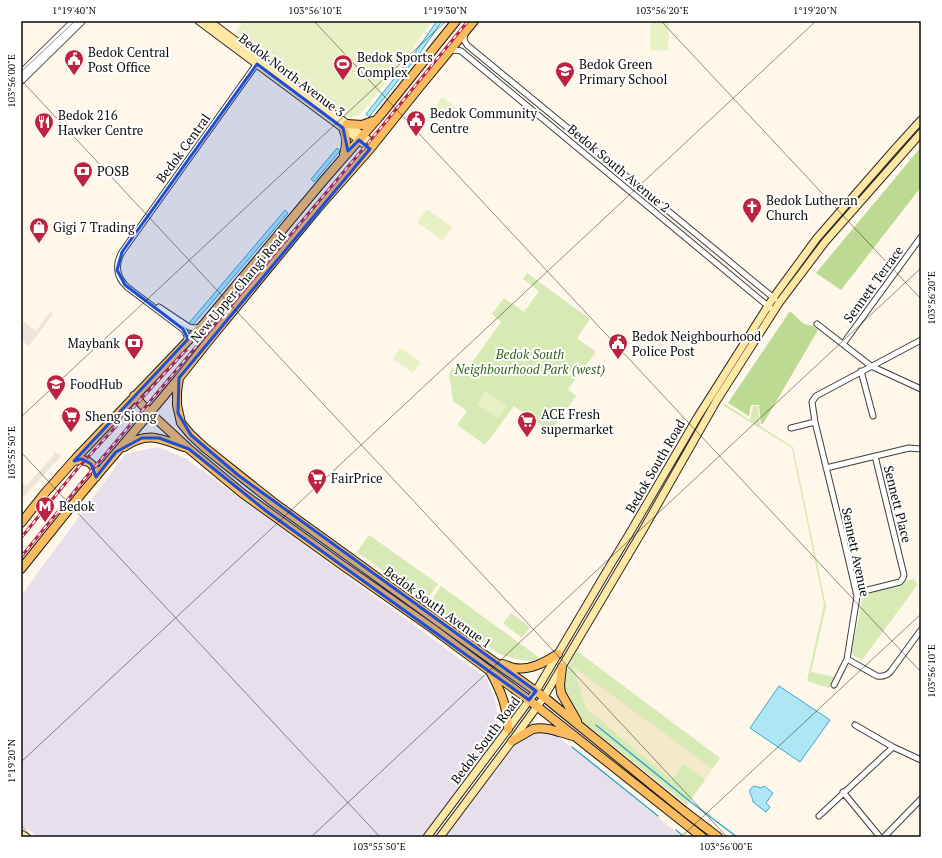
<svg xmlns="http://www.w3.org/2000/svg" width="942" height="858" viewBox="0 0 942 858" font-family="'PT Serif',serif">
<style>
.industrial{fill:#e7dfeb}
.farmland{fill:#f4eaca}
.green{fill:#d7e9b4}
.forest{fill:#bdda93}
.pitch{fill:#e8f0c5}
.plaza{fill:#ede5da}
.water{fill:#aee6f6;stroke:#34a8ce}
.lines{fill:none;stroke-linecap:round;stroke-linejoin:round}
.stream{stroke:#34a8ce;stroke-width:1.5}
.minor-casing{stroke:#3e3e3e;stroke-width:7}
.tertiary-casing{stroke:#3e3e3e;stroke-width:8}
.secondary-casing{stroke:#2d2d2d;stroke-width:9}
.primary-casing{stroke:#1c1c1c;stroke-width:10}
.minor{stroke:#fff;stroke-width:5}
.tertiary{stroke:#fff;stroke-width:6}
.secondary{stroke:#ffe7a4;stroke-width:7}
.primary{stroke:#fabc5f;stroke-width:8}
.rail-casing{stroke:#bb2341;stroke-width:3}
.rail{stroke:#fff;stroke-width:1.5;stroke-dasharray:4.5;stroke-linecap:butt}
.marked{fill:#1d4ed8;fill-opacity:0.2;stroke:#1d4ed8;stroke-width:3;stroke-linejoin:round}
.ticks{fill:none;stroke:#0b0b0b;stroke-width:1;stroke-opacity:0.45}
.labels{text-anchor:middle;stroke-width:4;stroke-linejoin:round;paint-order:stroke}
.poi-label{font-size:13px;fill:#0b0b0b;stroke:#fff;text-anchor:start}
.street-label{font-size:13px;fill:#0b0b0b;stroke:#fff}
.park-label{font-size:13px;font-style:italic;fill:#35631c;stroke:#fff}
.neatline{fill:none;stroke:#0b0b0b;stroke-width:1.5}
.ticks-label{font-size:10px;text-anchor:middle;fill:#0b0b0b}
</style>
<rect width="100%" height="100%" fill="#fff7e9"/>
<!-- industrial -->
<path class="industrial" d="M158,447L185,458L486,678L495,700L500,732L421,837H38L21,825V596L125,454Z
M539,732H547L557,736L682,837H446L516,744Z"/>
<!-- farmland -->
<path class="farmland" d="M574,666L712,769L705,780H672L586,708Z"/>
<!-- green -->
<path class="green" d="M527,273L590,319L577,338L596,352L568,389L576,396L550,432L514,406L485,445L457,425L467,411L453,401L449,374L452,368L463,375L501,322L492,314L504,298L524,312L539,291L523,279Z
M725,404L750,420L753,406H758L760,426L793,447L826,606L811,672L834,677L829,688L807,681L824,605L792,448L724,406Z
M369,535L438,584L426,601L357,552Z
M913,579L918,584L862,660L851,654L862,601L860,593Z
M441,586L541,659L530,661L520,660L499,654L429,603Z
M511,613L530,627L522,638L503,623Z
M577,651L720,758L712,769L574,667L586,708L672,780L684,764L705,780L687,805L582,721L566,692L565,685L567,669Z"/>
<!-- forest -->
<path class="forest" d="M921,147V187L841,290L816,273Z
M790,311L804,324L813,326L818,330L763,424H761L759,405H751L749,416L728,403Z"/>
<!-- pitch -->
<path class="pitch" d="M243,21H432L414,47L359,116L349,117L235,33Z
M651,21H669L668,51L650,50Z
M442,97L456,107L448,118L434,109Z
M427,209L452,227L443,241L417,222Z
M400,348L421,362L413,373L393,359Z
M486,391L507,406L498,418L477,404Z"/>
<!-- plaza -->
<path class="plaza" d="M50,312L53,314L29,346L21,340V320L36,331Z
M52,450L61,456L21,500V484L26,485L28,484L53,456L54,454Z"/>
<!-- water -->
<path class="water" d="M437,21H442L420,53L369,117L366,114L416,51Z
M337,148L340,151L314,182L311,179Z
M285,210L288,213L192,326L189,323Z
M779,686L830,720L800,762L750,728Z
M754,786L761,788L764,786L773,793L766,803L770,807L766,812L753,802C753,796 745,791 754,786Z"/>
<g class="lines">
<!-- stream -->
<path class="stream" d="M596,725L692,803L737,837
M572,747L658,816
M676,830L684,837"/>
<!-- minor casing -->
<g class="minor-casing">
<path id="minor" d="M465,33L464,40L467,45L775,299
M449,51L456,50L461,51L774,311
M159,307L189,327L194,328L201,327
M817,324L871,366L921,389
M187,341V336L184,330L127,287C116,277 115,264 122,252L258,62
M843,344L921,237
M861,371L873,416
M791,428L815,422
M826,468L909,448L921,449
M856,593L900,582L903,578L904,575L875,456
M847,659L877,676C883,677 887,676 891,671L921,630
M834,685L847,659L856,603L857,596L842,532L815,422L812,402L816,396L921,340
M855,725L893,747L921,760
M843,792L880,837
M819,816L893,747
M884,837L921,799"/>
</g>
<!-- tertiary casing -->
<g class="tertiary-casing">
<path id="tertiary" d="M21,73L74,21
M21,81L82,21"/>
</g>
<!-- secondary casing -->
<g class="secondary-casing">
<path id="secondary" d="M199,21L359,140L370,149
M209,21L374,144
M21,834L26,837
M427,837L508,729L536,691L608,569L628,536L697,418L773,298L817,238L893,151L921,120
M440,837L512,741L544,697L643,530L717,400L779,303L825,242L921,133"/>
</g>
<!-- primary casing -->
<g class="primary-casing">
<path id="primary" d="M347,124L362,125L373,121
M343,128C347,137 347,144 344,154
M179,378L177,392V405L181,423L191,435L205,448L273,502L475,648L544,697L684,811L718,837
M134,396L150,413L189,449L242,493L342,565L432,628L529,700L702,837
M124,447C147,431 160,438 184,447
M74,461C86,458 96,463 96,477
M21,523L44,494L76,458L202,326L324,180L379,117L456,21
M21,569L82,493L148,415L179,378L210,339L317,209L370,149L418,89L474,21
M502,664C506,665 510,667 514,668C530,671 545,662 558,654
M562,667L560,685L561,693L577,721
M491,673C502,693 507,707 508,729
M512,741L533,729C547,726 560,733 573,736"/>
</g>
<!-- minor -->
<use href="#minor" class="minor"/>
<!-- tertiary -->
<use href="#tertiary" class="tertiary"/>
<!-- secondary -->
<use href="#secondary" class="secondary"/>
<!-- primary -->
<use href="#primary" class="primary"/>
<!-- rail casing -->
<g class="rail-casing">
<path id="rail" d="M21,538L77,469L186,350
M21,557L87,476L379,130L468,21"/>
</g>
<!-- rail -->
<use href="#rail" class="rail"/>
</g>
<!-- marked area -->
<path class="marked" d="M257,64L343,128L348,151L359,140L370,149L179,378L178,413L191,435L238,475L536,691L529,700L266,511L189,449L159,438H142L116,452L96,477L91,464L82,459L74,461L188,339L183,329L125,285L117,270L122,252Z"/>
<!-- ticks -->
<path class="ticks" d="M314,21L921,672M661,21L921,299M21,72L75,21M21,80L727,837M21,417L446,21M21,452L380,837M21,762L816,21M21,825L32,837M311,837L921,268M681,837L921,614"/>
<!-- icons -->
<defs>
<g id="civic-pin" transform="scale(1)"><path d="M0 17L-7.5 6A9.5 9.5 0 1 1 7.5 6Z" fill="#bb2341" stroke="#fff"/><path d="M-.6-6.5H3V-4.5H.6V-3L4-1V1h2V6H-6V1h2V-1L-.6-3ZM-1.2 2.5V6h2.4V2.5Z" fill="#fff"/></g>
<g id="stadium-pin" transform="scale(1)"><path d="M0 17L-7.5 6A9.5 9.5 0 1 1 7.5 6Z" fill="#bb2341" stroke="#fff"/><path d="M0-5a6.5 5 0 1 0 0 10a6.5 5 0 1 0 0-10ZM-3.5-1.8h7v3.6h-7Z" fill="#fff"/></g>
<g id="school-pin" transform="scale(1)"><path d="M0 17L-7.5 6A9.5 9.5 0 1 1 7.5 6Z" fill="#bb2341" stroke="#fff"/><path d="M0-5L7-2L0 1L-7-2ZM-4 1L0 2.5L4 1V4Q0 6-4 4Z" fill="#fff"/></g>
<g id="restaurant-pin" transform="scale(1)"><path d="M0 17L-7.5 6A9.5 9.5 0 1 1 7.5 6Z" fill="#bb2341" stroke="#fff"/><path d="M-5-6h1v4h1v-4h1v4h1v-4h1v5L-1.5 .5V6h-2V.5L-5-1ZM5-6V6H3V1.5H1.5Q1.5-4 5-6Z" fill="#fff"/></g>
<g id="bank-pin" transform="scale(1)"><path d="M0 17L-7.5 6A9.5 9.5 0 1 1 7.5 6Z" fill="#bb2341" stroke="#fff"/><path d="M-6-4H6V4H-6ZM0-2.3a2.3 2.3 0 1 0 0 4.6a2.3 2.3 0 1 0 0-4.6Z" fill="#fff"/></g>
<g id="church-pin" transform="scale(1)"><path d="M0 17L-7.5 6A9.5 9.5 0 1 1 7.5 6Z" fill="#bb2341" stroke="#fff"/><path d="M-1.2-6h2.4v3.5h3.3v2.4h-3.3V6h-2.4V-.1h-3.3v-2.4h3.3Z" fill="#fff"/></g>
<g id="shop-pin" transform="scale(1)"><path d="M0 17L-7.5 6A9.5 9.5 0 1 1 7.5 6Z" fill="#bb2341" stroke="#fff"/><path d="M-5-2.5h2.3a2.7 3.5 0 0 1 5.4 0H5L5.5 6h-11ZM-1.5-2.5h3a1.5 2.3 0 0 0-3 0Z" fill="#fff"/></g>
<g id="supermarket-pin" transform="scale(1)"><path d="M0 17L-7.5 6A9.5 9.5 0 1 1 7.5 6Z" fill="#bb2341" stroke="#fff"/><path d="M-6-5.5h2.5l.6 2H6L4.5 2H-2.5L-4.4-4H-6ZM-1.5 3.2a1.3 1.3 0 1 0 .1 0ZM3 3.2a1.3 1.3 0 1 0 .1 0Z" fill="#fff"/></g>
<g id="metro-pin" transform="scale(1)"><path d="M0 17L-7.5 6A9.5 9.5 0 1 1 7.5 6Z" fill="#bb2341" stroke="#fff"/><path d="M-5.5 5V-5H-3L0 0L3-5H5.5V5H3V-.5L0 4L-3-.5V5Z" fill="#fff"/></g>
</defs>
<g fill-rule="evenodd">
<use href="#civic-pin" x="74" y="59"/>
<use href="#stadium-pin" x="343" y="64"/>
<use href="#school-pin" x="565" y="71"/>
<use href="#civic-pin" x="416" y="120"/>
<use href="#restaurant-pin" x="44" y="122"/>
<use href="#bank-pin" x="83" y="171"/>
<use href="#church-pin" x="752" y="207"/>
<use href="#shop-pin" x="39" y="227"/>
<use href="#bank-pin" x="134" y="343"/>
<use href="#civic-pin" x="618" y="343"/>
<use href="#school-pin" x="56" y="384"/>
<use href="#supermarket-pin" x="71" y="416"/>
<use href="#supermarket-pin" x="527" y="421"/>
<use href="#supermarket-pin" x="317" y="478"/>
<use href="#metro-pin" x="45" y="506"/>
</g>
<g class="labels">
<!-- poi labels -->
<g class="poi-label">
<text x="88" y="57">Bedok Central<tspan x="88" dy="15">Post Office</tspan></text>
<text x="357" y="62">Bedok Sports<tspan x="357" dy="15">Complex</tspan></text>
<text x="579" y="69">Bedok Green<tspan x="579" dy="15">Primary School</tspan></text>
<text x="430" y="118">Bedok Community<tspan x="430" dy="15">Centre</tspan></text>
<text x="58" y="120">Bedok 216<tspan x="58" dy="15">Hawker Centre</tspan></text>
<text x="97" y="176">POSB</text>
<text x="766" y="205">Bedok Lutheran<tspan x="766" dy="15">Church</tspan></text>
<text x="53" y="232">Gigi 7 Trading</text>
<text x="632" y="341">Bedok Neighbourhood<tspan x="632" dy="15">Police Post</tspan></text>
<text x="120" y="348" text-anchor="end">Maybank</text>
<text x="70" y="389">FoodHub</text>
<text x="541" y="419">ACE Fresh<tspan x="541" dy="15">supermarket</tspan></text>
<text x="85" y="421">Sheng Siong</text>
<text x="331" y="483">FairPrice</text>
<text x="59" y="511">Bedok</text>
</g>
<!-- street labels -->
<g class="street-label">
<text transform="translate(292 75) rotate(37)" y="5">Bedok North Avenue 3</text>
<text transform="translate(183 148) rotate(-54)" y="5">Bedok Central</text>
<text transform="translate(619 168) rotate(40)" y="5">Bedok South Avenue 2</text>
<text transform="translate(873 284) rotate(-54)" y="5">Sennett Terrace</text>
<text transform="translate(238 287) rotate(-50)" y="5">New Upper Changi Road</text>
<text transform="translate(655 466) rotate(-60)" y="5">Bedok South Road</text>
<text transform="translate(898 504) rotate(76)" y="5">Sennett Place</text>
<text transform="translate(856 552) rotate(78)" y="5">Sennett Avenue</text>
<text transform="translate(438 607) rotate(36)" y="5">Bedok South Avenue 1</text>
<text transform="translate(485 740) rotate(-53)" y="5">Bedok South Road</text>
</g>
<!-- park labels -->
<g class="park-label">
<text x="530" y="359">Bedok South<tspan x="530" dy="15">Neighbourhood Park (west)</tspan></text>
</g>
</g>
<!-- border -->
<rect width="942" height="858" fill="none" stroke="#ffffff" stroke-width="44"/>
<rect x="22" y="22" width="898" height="814" class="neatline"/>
<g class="ticks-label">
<text x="74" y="14">1°19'40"N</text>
<text x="315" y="14">103°56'10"E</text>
<text x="445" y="14">1°19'30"N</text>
<text x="662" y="14">103°56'20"E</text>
<text x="815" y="14">1°19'20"N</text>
<text transform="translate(11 81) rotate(-90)" y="4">103°56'00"E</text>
<text transform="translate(931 298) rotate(-90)" y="4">103°56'20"E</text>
<text transform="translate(11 453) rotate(-90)" y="4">103°55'50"E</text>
<text transform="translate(931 671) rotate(-90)" y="4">103°56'10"E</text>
<text transform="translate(11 761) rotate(-90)" y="4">1°19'20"N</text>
<text x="379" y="850">103°55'50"E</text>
<text x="726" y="850">103°56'00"E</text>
</g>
</svg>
